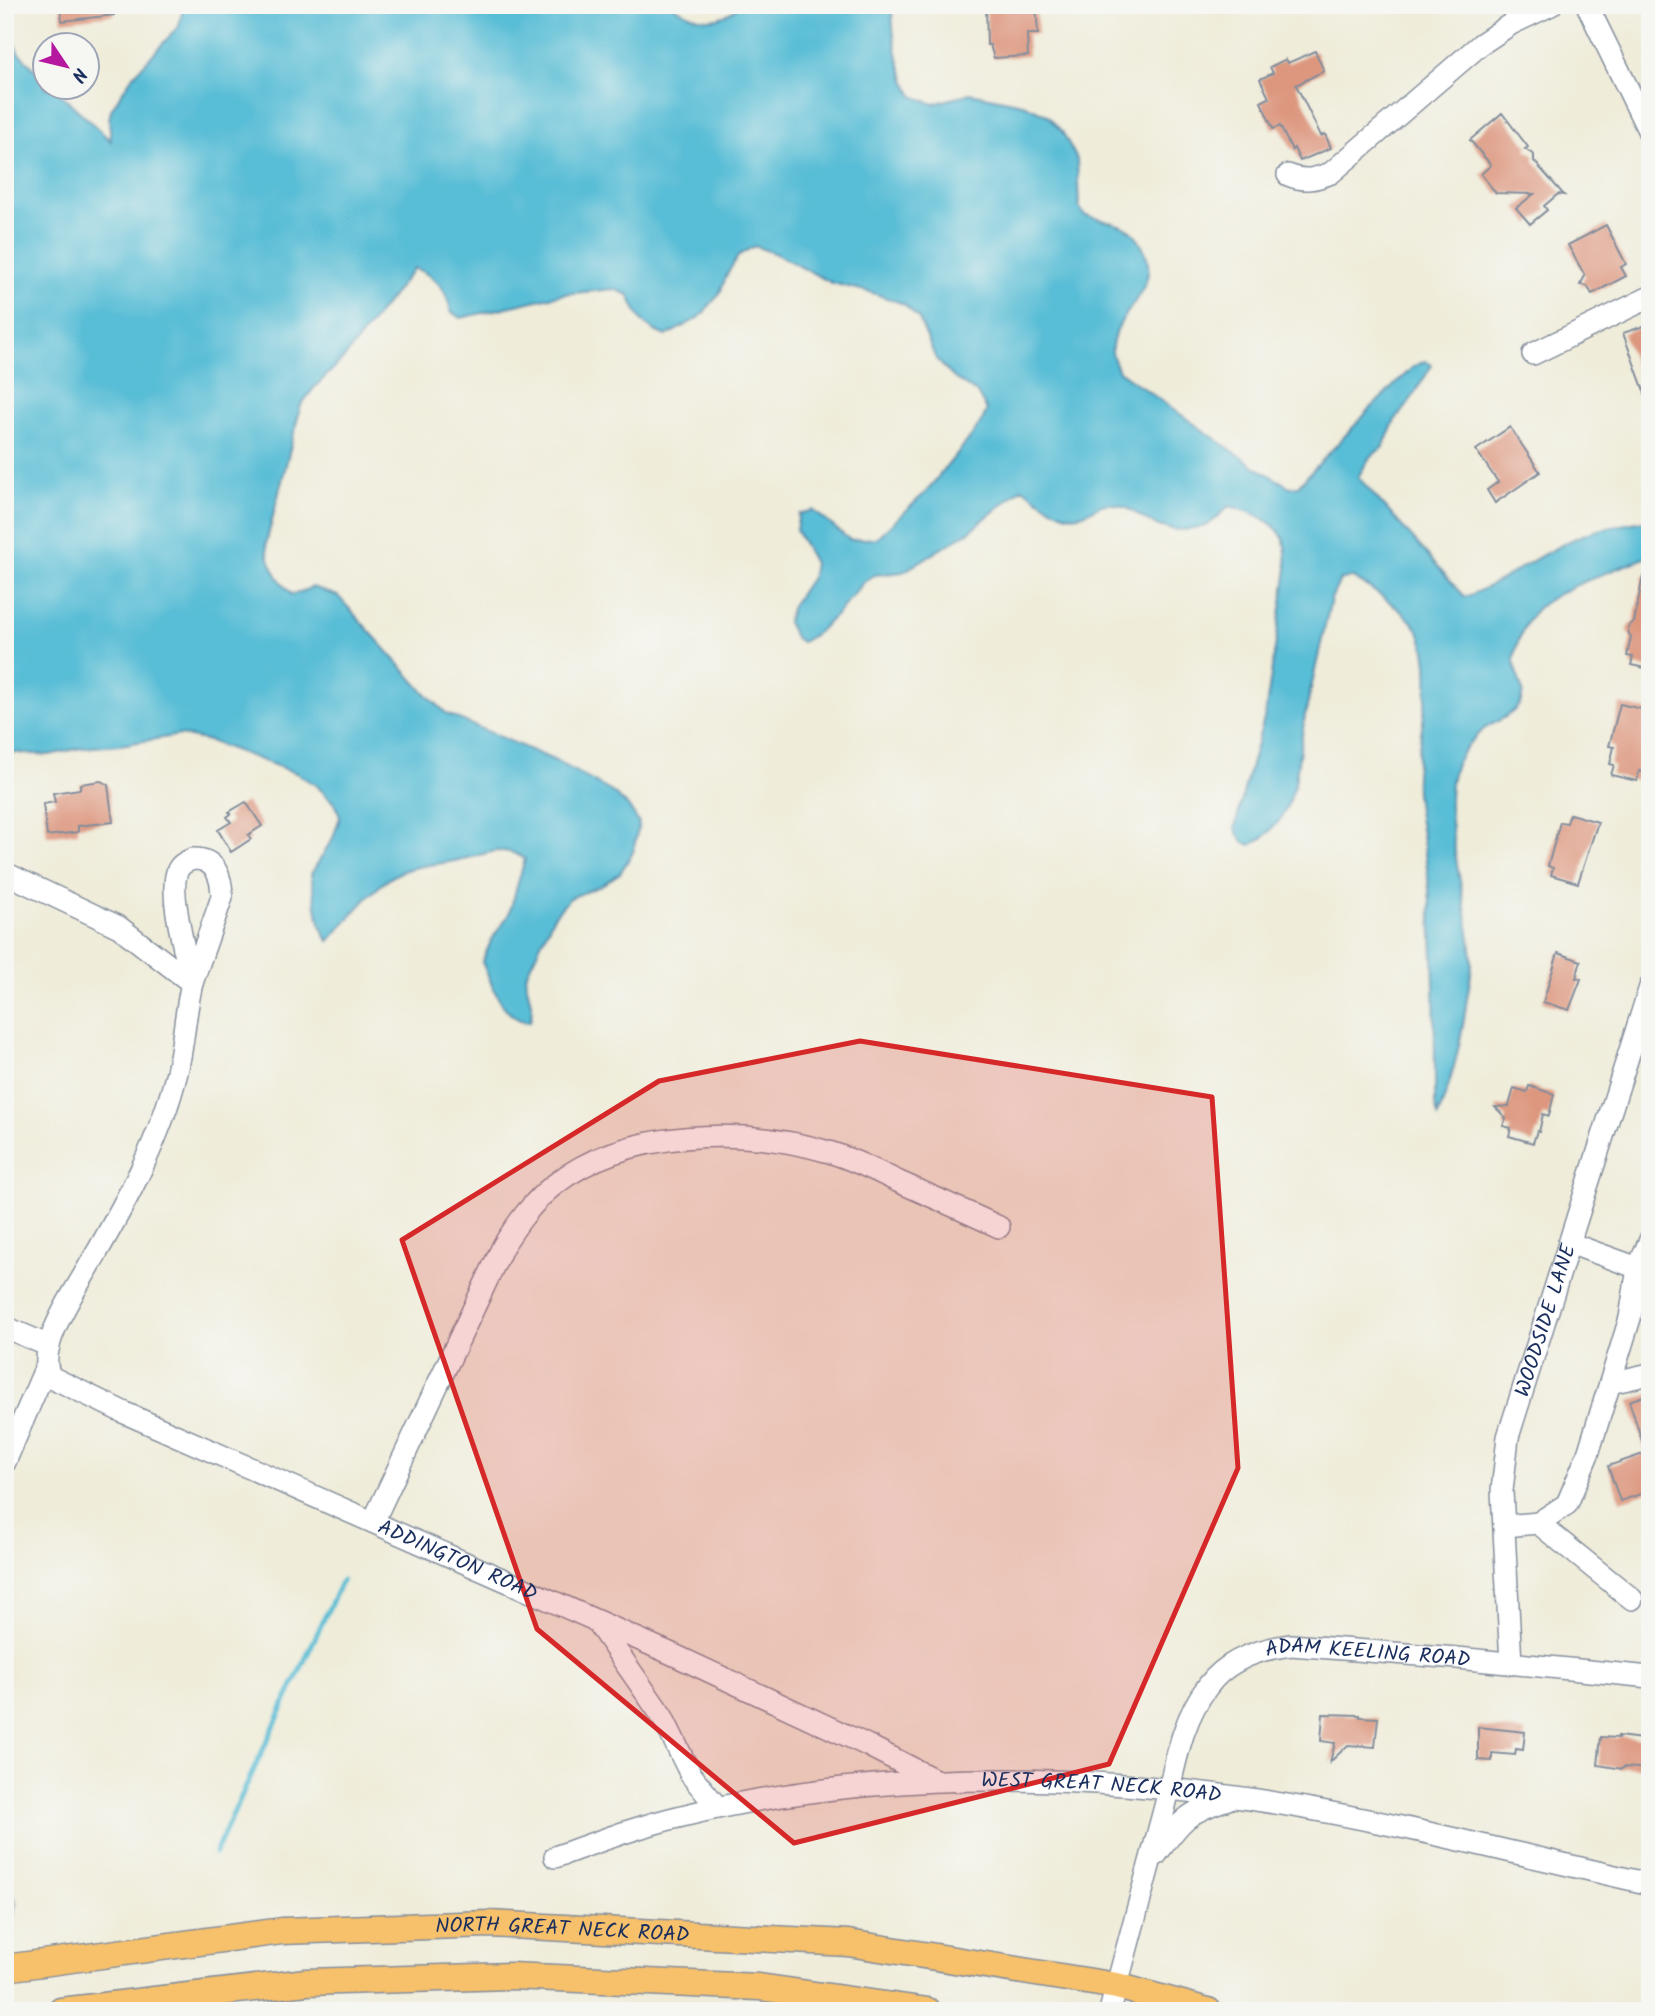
<svg xmlns="http://www.w3.org/2000/svg" width="1655" height="2016" viewBox="0 0 1655 2016" font-family="Kalam,sans-serif">
<style>
.water{fill:#58bdd6;stroke:#3a769a;stroke-width:2}
.lines{fill:none;stroke-linecap:round;stroke-linejoin:round}
.stream{stroke:#58bdd6;stroke-width:5}
.building{fill:#dd977f}
.minor-casing{stroke:#858e9c;stroke-width:24}
.major-casing{stroke:#858e9c;stroke-width:29}
.minor{stroke:#fff;stroke-width:21}
.major{stroke:#f7c06b;stroke-width:26}
.marked{fill:#d62828;fill-opacity:0.2;stroke:#d62828;stroke-width:5;stroke-linejoin:round}
.labels{text-anchor:middle;stroke-width:7;stroke-linejoin:round;paint-order:stroke}
.street-label{font-size:21px;fill:#1b2f5e;stroke:#f6f6f2}
</style>
<rect width="100%" height="100%" fill="#f6f6f2"/>
<filter id="ink" filterUnits="userSpaceOnUse"><feTurbulence type="fractalNoise" baseFrequency=".0143" numOctaves="2"/><feDisplacementMap in="SourceGraphic" scale="14" xChannelSelector="R" yChannelSelector="G"/><feConvolveMatrix kernelMatrix="1 2 1 2 8 2 1 2 1" color-interpolation-filters="sRGB"/></filter>
<filter id="wash" filterUnits="userSpaceOnUse"><feTurbulence type="fractalNoise" baseFrequency=".00686" numOctaves="4" result="noise"/><feDisplacementMap in="SourceGraphic" scale="28" xChannelSelector="R" yChannelSelector="G"/><feGaussianBlur stdDeviation="1.57" result="paint"/><feColorMatrix in="noise" values="0 0 0 0 0 0 0 0 0 0 0 0 0 0 0 0 0 1.4 0 .05"/><feComposite in="paint" operator="in"/></filter>
<g filter="url(#wash)">
<rect width="100%" height="100%" fill="#efecd9"/>
<!-- water -->
<path class="water" d="M184,5H671C695,20 717,27 740,5H892C892,36 898,69 913,96L934,104L970,93L1023,104L1047,115L1063,133L1077,159L1079,206L1084,215C1098,220 1118,222 1130,230C1136,234 1140,242 1143,248C1164,288 1117,309 1112,346C1110,354 1116,364 1119,371L1254,466L1290,487L1298,486L1372,407L1413,367L1425,361L1432,365L1407,406L1395,420L1383,447L1370,457L1358,477L1465,597C1505,582 1540,552 1581,536C1602,527 1627,524 1650,520V556C1622,567 1553,590 1535,611C1525,623 1516,643 1514,659C1513,675 1529,689 1519,705C1510,717 1496,721 1484,729C1473,738 1464,749 1457,762C1435,805 1471,909 1472,961C1472,973 1469,986 1467,998C1462,1039 1453,1077 1438,1116L1435,1105C1435,1029 1435,953 1428,877C1426,848 1418,821 1416,792C1413,743 1440,681 1420,634C1411,614 1371,588 1351,577L1340,580L1331,599L1305,715L1295,783L1290,800L1280,820L1264,837L1251,845L1243,842L1235,828L1244,790L1265,715L1287,569C1286,558 1287,546 1282,536C1272,519 1247,510 1229,506C1223,511 1216,520 1209,524C1195,532 1171,531 1156,525C1141,519 1131,506 1113,504C1101,502 1094,510 1083,514C1062,522 1039,498 1022,488L970,531L903,572L874,575L864,582L838,613L818,632L802,642L795,638L787,622L792,606L812,576L814,563L796,530L799,514L813,510L850,540L877,538L926,492L969,439L982,421L987,410L977,393L953,377L936,359L919,319L904,304L870,292L832,283L776,254L755,246L739,255L727,274L720,293L700,317L666,336C643,327 638,318 629,295L614,289L563,294L461,318L451,312C447,289 436,276 414,268L345,357L314,388L301,405L266,544C268,564 278,580 292,595L313,587L338,596L424,692L447,714L558,762L612,792L628,806L639,823L633,852L620,873L600,886L570,898L554,916L525,977L532,1008L530,1022C501,1020 493,985 482,962L492,939L509,914L525,859C503,844 487,854 463,859C445,864 427,864 409,869C379,877 349,919 329,941C317,929 314,891 311,874L333,838L340,817L336,805L317,786L296,773L209,741L180,735L120,745L81,748L49,755L5,752V35L12,39L18,52L45,80L46,88H54L111,141L109,120L111,110L132,77L179,26Z
M5,1881L16,1903L10,1923L5,1929Z"/>
<g class="lines">
<!-- stream -->
<path class="stream" d="M215,1853L342,1580"/>
</g>
<g id="blocks">
<!-- building -->
<path class="building" d="M60,5H114V15L62,21Z
M986,5H1036L1038,34H1027L1028,56L994,58L990,45H987Z
M1315,51L1324,71L1296,85L1321,136L1325,134L1331,148L1300,161L1294,148L1292,150L1280,126L1273,129L1261,102L1269,98L1260,79L1273,73L1270,67L1286,59L1288,63Z
M1502,113L1528,147L1525,149L1534,155V161L1564,195L1558,194L1544,206L1547,210L1530,224L1516,208L1534,194L1496,193L1481,174L1491,165L1470,140Z
M1606,225L1626,264L1621,267L1626,276L1592,294L1587,286L1580,285L1585,276L1568,245Z
M1650,324V398L1647,399L1623,333Z
M1510,427L1540,472L1495,503L1487,490L1498,482L1476,450Z
M1643,576H1650V669L1631,665L1633,657L1627,656L1631,637L1628,632L1629,625L1634,622Z
M1620,704L1650,711V731L1645,749L1649,750L1644,772L1639,771L1637,781L1611,775L1614,765L1610,764L1614,747L1609,746Z
M101,781L108,785L113,822L78,826V832L47,836L43,804L55,802L53,793L80,789V784Z
M246,802L262,826L248,835L251,839L231,852L218,830L231,822L227,817L231,814L229,812Z
M1570,814L1598,822L1578,883L1551,875L1553,868L1548,866L1560,822L1567,823Z
M1558,953L1581,961L1576,978L1581,979L1569,1010L1543,1002Z
M1529,1086L1554,1094L1549,1116L1543,1114L1539,1132L1537,1131L1533,1143L1509,1136L1511,1128L1503,1126L1506,1118L1495,1107L1509,1106L1514,1088L1527,1092Z
M1650,1394V1491L1620,1501L1608,1466L1646,1453L1629,1401Z
M1323,1714L1360,1715V1717L1378,1718L1375,1747L1348,1745L1330,1762L1335,1743L1321,1741Z
M1478,1727L1525,1732L1523,1750L1516,1749L1515,1755L1492,1753V1761L1478,1760Z
M1618,1736L1650,1740V1769L1624,1767L1622,1769L1598,1765L1601,1737L1618,1738Z"/>
</g>
</g>
<g filter="url(#ink)">
<use href="#blocks" fill-opacity="0" stroke="#858e9c" stroke-width="2"/>
<g class="lines">
<!-- minor casing -->
<g class="minor-casing">
<g id="minor">
<path d="M1587,5L1650,134"/>
<path d="M1288,175C1304,182 1316,179 1331,173L1481,44L1511,24L1551,5"/>
<path d="M1533,354L1650,297"/>
<path d="M193,859C215,858 222,877 222,897L192,983C187,959 166,887 179,868C182,863 188,861 193,859Z"/>
<path id="s1" d="M5,873L119,927L192,983C185,1012 184,1042 177,1072C161,1138 126,1202 92,1261C78,1287 33,1349 51,1377L125,1413L672,1654L867,1745L935,1780"/>
<path d="M1638,1268L1650,1240"/>
<path d="M5,1327L49,1346"/>
<path d="M1610,1383L1650,1374"/>
<path d="M5,1462L45,1369"/>
<path d="M373,1522L503,1246C517,1224 532,1202 554,1185C626,1128 744,1127 829,1152C852,1159 875,1170 897,1181C931,1196 965,1211 999,1227"/>
<path d="M1538,1523L1632,1599"/>
<path d="M1504,1526L1538,1523L1567,1504L1588,1454L1610,1383L1630,1318L1638,1268L1569,1243"/>
<path d="M596,1621L662,1716L691,1775L718,1808"/>
<path id="s2" d="M1511,1664L1502,1491L1508,1437L1650,987"/>
<path d="M1156,1855C1181,1821 1186,1812 1228,1799"/>
<path id="s3" d="M555,1857C597,1842 639,1826 682,1816C868,1770 1062,1772 1250,1799C1384,1819 1517,1854 1650,1884"/>
<path id="s4" d="M1110,2011C1128,1944 1146,1877 1164,1810C1175,1768 1180,1722 1208,1686C1228,1659 1259,1649 1291,1645L1457,1658L1650,1677"/>
</g>
</g>
<!-- major casing -->
<g class="major-casing">
<g id="major">
<path id="s5" d="M5,1968L282,1931L489,1924L848,1943L1117,1986L1208,2011"/>
<path d="M61,2011L306,1982L511,1976L759,1987L928,2011"/>
</g>
</g>
<!-- minor -->
<use href="#minor" class="minor"/>
<!-- major -->
<use href="#major" class="major"/>
</g>
</g>
<!-- marked area -->
<path class="marked" d="M860,1041L1212,1097L1238,1468L1109,1764L794,1843L537,1629L402,1240L659,1081Z"/>
<g class="labels">
<!-- street labels -->
<g class="street-label">
<text dy="7" stroke="none"><textPath href="#s2" startOffset="350">WOODSIDE LANE</textPath></text>
<text dy="7" stroke="none"><textPath href="#s1" startOffset="1090">ADDINGTON ROAD</textPath></text>
<text dy="7" stroke="none"><textPath href="#s4" startOffset="513">ADAM KEELING ROAD</textPath></text>
<text dy="7" stroke="none"><textPath href="#s3" startOffset="556">WEST GREAT NECK ROAD</textPath></text>
<text dy="7" stroke="none"><textPath href="#s5" startOffset="560">NORTH GREAT NECK ROAD</textPath></text>
</g>
</g>
<!-- margin -->
<rect width="1655" height="2016" fill="none" stroke="#f6f6f2" stroke-width="28"/>
<!-- north arrow -->
<g transform="translate(66 66) rotate(125)"><circle r="33" fill="#f6f6f2" stroke="#9ea6b7" stroke-width="2"/>
<path d="M0-5L12 26L0 18L-12 26Z" fill="#b5179e"/>
<text y="-10" font-size="19" font-weight="bold" text-anchor="middle" fill="#1b2f5e">N</text>
</g>
</svg>
